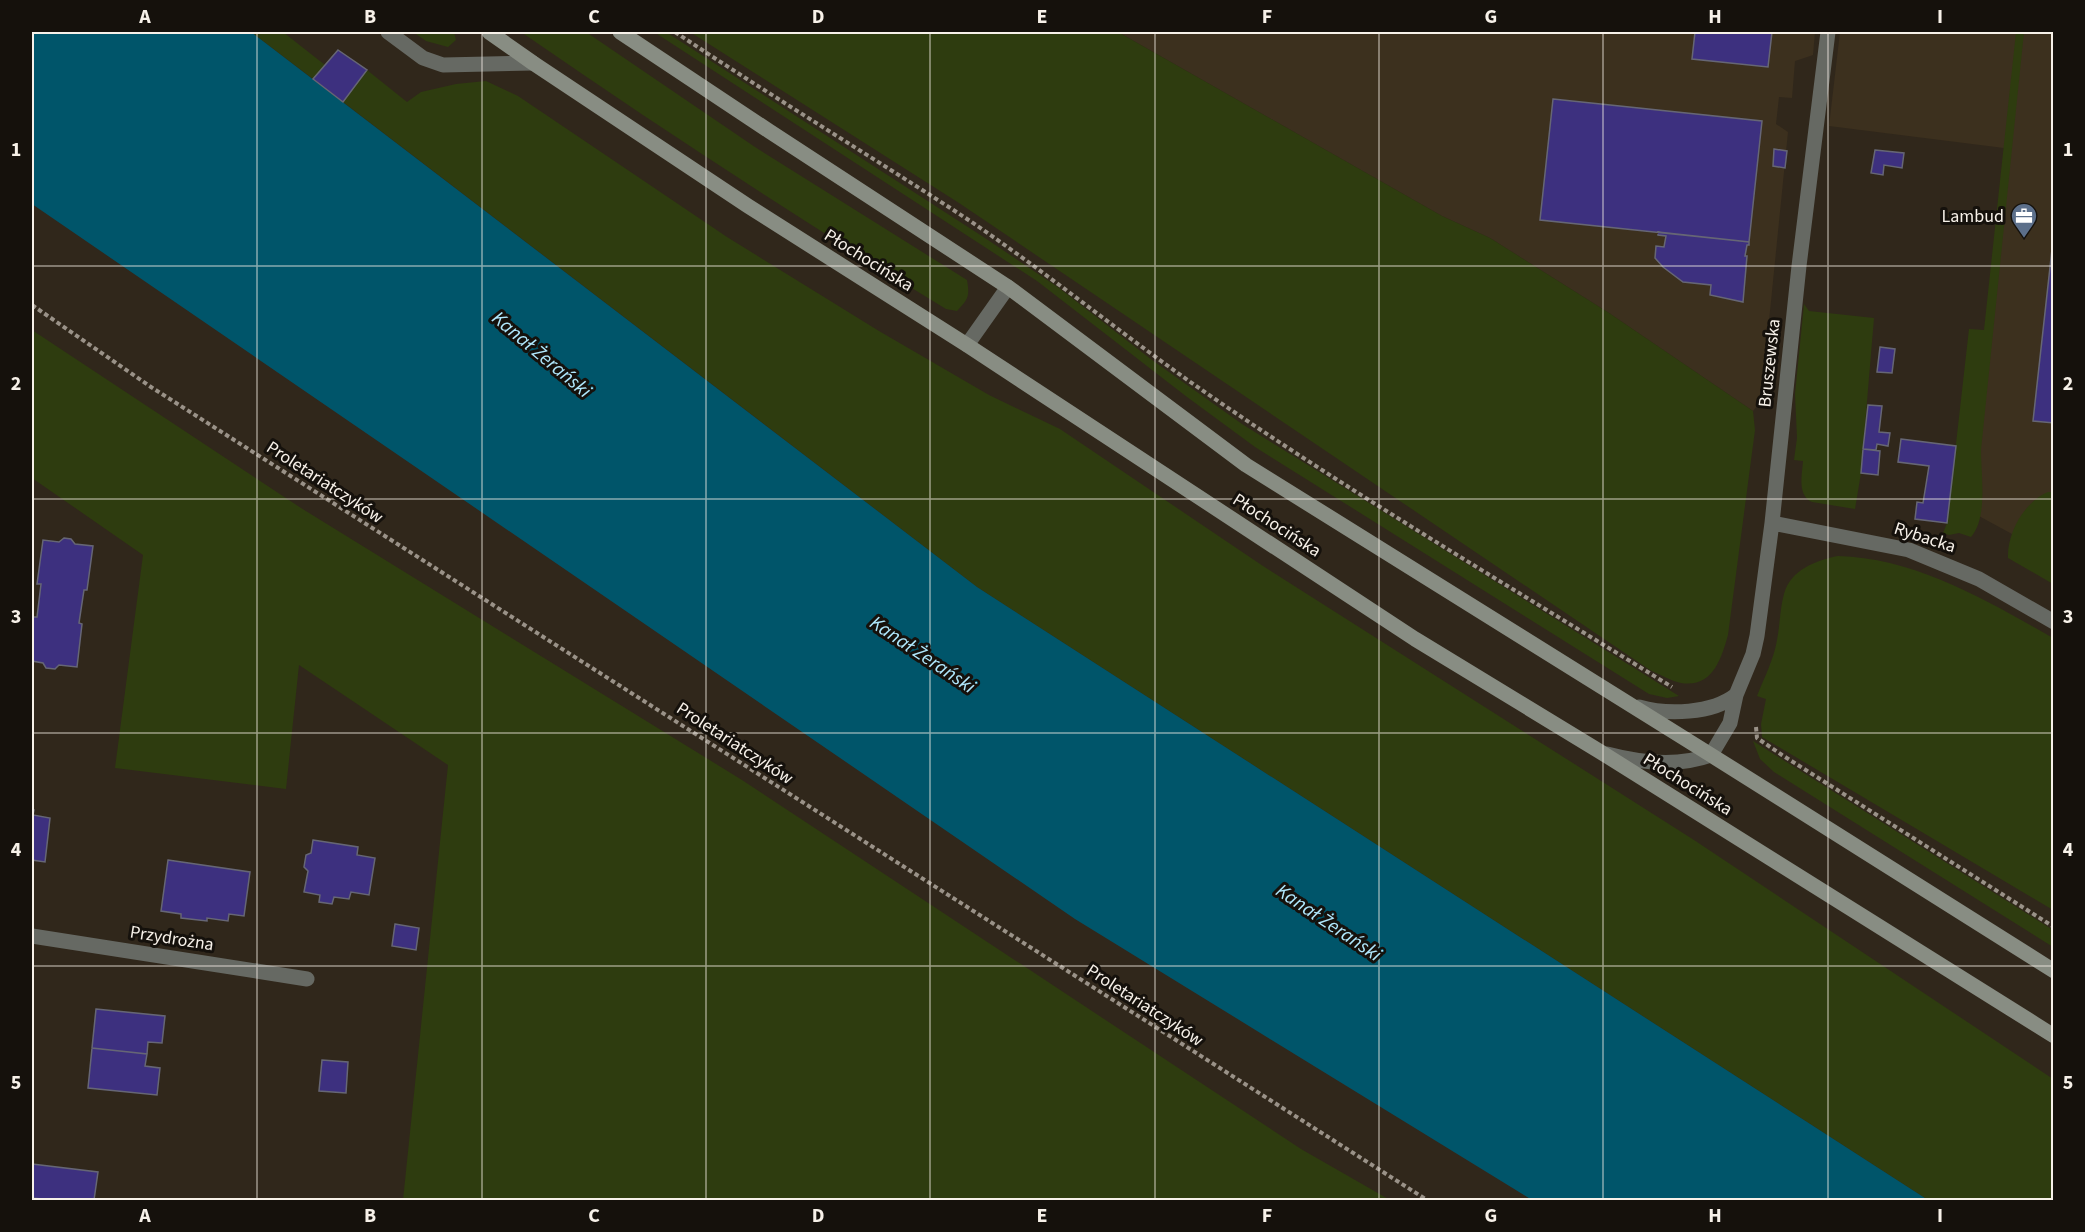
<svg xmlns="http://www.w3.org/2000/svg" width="2085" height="1232" viewBox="0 0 2085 1232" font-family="'Source Sans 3',sans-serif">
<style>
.built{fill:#3c301e}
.green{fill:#2e3c0f}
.water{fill:#00556a}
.building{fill:#3d307f;stroke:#666675;stroke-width:1.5}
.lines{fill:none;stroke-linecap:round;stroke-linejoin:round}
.path{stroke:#9a9288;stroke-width:4;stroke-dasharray:4.5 3;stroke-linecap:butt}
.service{stroke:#666963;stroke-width:15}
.minor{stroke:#666963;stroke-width:15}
.secondary{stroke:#888d83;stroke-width:15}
.grid{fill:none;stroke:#f7f1e9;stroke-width:1.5;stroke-opacity:0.55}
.labels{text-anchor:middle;stroke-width:6;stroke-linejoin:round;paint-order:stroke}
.poi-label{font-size:18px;fill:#f7f1e9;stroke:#15110c;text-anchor:end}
.street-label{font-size:18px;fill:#f7f1e9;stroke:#15110c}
.water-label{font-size:20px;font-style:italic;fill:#b0e8fd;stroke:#15110c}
.neatline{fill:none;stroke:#f7f1e9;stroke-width:2}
.grid-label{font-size:20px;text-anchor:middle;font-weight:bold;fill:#f7f1e9}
</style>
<rect width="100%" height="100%" fill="#30271b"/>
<!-- built -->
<path class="built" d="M1118,32H1815L1813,55L1795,61L1792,98L1779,97L1776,124L1788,132L1761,401L1753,411L1609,313L1490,238L1442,216Z
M1840,32H2053V573L2012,534L1966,509L2004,148L1829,126Z"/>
<!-- green -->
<path class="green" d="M251,32H283L325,65L313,79Z
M413,32H454L456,40L448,47L426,41Z
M521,32H586L755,147L967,280C970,297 968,299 957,311L946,309C802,221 660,128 521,32Z
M654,32H666L985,238L1059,288L1152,360L1242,424L1679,696L1667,698L1649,694L1255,447L1187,397L1037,281Z
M690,32H1118L1442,216L1490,238L1609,313L1753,411L1755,430L1728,635C1721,660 1712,688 1681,683C1671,681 1659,674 1650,670L959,203Z
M2016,32H2024L1981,450C1981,475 1988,518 1971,537L1959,533L1949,535L1943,533L1947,523L1969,329L1984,330Z
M367,70L407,102L421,92L456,84L486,81L518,96L727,237L879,331L989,395L1060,429L1263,566L1694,840L2053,1079V1200H1928L977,587L343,102Z
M1804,304L1809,311L1874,318L1861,473L1855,509L1812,502C1797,495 1802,475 1803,461L1794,460L1797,438L1795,394Z
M32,330L301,508L742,780L1301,1149L1390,1200H403L448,765L299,665L286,789L115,768L143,555L32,478Z
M2048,492H2053V584L2008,558C2007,533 2024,502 2048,492Z
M1838,556C1916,558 1988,601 2053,638V910L1762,737L1761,724L1766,699L1757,696C1764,678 1774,659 1777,640C1780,625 1780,608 1784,594C1790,570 1817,560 1838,556Z
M1753,741L2053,930V947L1774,772L1760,759Z"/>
<!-- water -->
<path class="water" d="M32,32H251L977,587L1928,1200H1532L1075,919L32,204Z"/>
<!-- building -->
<path class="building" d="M1695,32H1772L1768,67L1692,59Z
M338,50L367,70L343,102L313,79Z
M1553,99L1762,121L1749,242L1540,220Z
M1774,149L1787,151L1785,168L1773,166Z
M1875,150L1904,153L1902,168L1884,165L1883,175L1871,173Z
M2054,231V423L2033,421Z
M1658,232L1749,242V245H1747L1745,256H1747L1743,302L1710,295L1711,285L1683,282L1663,267L1655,258L1656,246L1664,247L1666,236L1658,235Z
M1880,347L1895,349L1892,373L1877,372Z
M1868,405L1882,406L1879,432L1890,433L1888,446L1877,444L1876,450L1863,449Z
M1901,439L1956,446L1947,523L1915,519L1917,502L1923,503L1929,466L1898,462Z
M1863,449L1880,451L1878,475L1861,473Z
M64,538L71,539L75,544L93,546L87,590H84L79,623L82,624L77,667L59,665L55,669L46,668L43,663L32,661V617H37L41,584H37L43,540L59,542Z
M32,809L34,810L33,815L50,818L45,862L32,860Z
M313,840L358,847L357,855L375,858L369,895L351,892L349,899L334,897L332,904L319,902L320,895L304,892L308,871L304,867L306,855L311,853Z
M168,860L250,872L244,916L229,914L228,921L207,918V921L181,918V914L161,911Z
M395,924L419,928L416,950L392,946Z
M96,1009L165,1016L162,1043L148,1042L147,1054L92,1048Z
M92,1048L147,1054L145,1066L160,1068L157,1095L88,1088Z
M322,1060L348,1062L346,1093L319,1091Z
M32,1164L98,1172L94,1200H52L32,1198Z"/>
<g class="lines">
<!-- path -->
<path class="path" d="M675,32C768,94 864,152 958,213C1046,271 1128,340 1215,399C1364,501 1519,592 1672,687
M32,305L151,387L1427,1200
M1756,727L1757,738L1782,755L2054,927"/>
<!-- service -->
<path class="service" d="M388,32L423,58L443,65L533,63"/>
<!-- minor -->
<path class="minor" d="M967,345L1008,287
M1772,523L1909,550L1979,579L2054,622
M1639,707C1667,715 1712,714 1736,695
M1607,754C1641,763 1678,767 1711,755L1730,723L1736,695L1753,654L1757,636L1772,523L1799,266L1828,32
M32,936L307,979"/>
<!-- secondary -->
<path class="secondary" d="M489,32L533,63L748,206L967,345L1415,639L1599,751L2054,1036
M620,32L769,131L1008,287L1246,465L1711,755L2054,971"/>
</g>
<!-- grid -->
<path class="grid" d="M257,32V1200M482,32V1200M706,32V1200M930,32V1200M1155,32V1200M1379,32V1200M1603,32V1200M1828,32V1200M32,266H2054M32,499H2054M32,733H2054M32,966H2054"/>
<!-- icons -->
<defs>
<g id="office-pin" transform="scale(1.35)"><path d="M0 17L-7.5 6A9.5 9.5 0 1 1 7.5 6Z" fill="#5c6f8a" stroke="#15110c"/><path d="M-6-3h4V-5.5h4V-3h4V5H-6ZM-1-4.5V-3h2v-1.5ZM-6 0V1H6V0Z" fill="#fff"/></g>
</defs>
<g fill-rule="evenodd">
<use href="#office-pin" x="2024" y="216"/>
</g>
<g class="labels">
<!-- poi labels -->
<g class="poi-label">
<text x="2004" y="222">Lambud</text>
</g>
<!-- street labels -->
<g class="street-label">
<text transform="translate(869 260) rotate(32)" y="6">Płochocińska</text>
<text transform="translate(1769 363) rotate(-84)" y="6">Bruszewska</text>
<text transform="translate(325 482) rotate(33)" y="6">Proletariatczyków</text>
<text transform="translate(1277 525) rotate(33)" y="6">Płochocińska</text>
<text transform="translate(1925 537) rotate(18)" y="6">Rybacka</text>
<text transform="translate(735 743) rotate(33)" y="6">Proletariatczyków</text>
<text transform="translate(1688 784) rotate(32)" y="6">Płochocińska</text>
<text transform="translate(172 938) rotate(9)" y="6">Przydrożna</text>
<text transform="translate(1145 1005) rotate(33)" y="6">Proletariatczyków</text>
</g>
<!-- water labels -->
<g class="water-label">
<text transform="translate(542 354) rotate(40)" y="7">Kanał Żerański</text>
<text transform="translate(923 654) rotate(34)" y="7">Kanał Żerański</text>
<text transform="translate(1329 922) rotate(34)" y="7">Kanał Żerański</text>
</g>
</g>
<!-- border -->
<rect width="2085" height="1232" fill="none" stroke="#15110c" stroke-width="66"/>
<rect x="33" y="33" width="2019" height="1166" class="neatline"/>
<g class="grid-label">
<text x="145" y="23">A</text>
<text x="370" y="23">B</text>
<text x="594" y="23">C</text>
<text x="818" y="23">D</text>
<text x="1042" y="23">E</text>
<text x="1267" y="23">F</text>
<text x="1491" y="23">G</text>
<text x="1715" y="23">H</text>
<text x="1940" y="23">I</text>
<text x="16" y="156">1</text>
<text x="2068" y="156">1</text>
<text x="16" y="390">2</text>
<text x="2068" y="390">2</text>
<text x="16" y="623">3</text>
<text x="2068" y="623">3</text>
<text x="16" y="856">4</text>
<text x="2068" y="856">4</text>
<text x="16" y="1089">5</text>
<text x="2068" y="1089">5</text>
<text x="145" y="1222">A</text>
<text x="370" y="1222">B</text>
<text x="594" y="1222">C</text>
<text x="818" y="1222">D</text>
<text x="1042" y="1222">E</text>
<text x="1267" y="1222">F</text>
<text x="1491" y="1222">G</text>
<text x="1715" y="1222">H</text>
<text x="1940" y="1222">I</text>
</g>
</svg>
